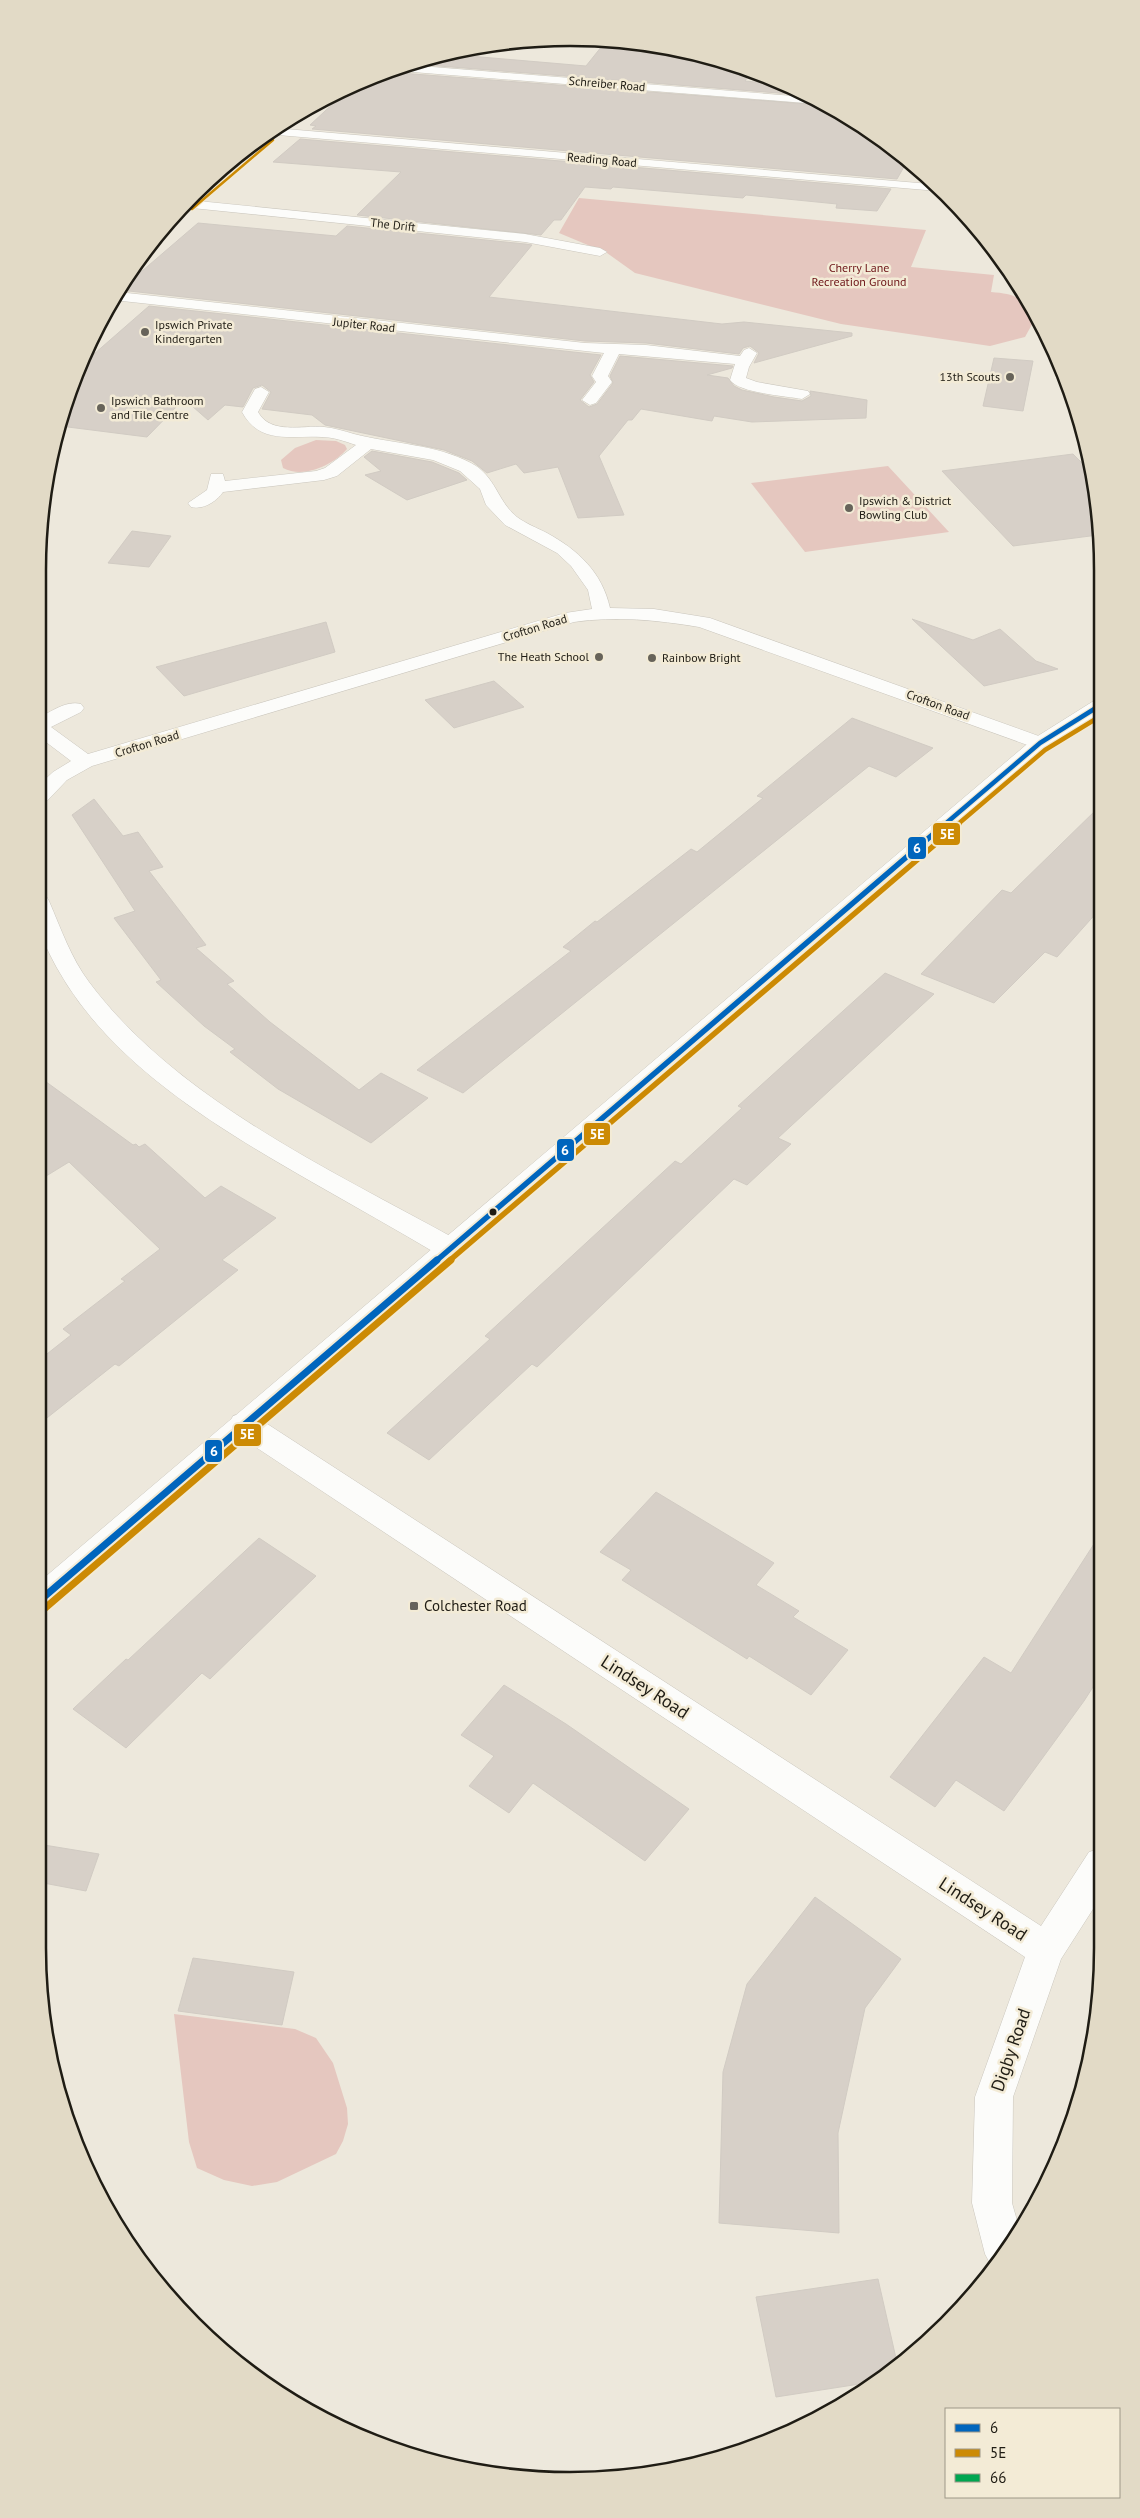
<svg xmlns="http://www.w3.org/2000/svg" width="1140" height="2518" viewBox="0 0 1140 2518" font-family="'PT Sans',sans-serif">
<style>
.green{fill:#e5c7bf}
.building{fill:#d7d0c8;stroke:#d1cbc3}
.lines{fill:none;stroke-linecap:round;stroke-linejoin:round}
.minor-casing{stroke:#cac6bd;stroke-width:1}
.primary-casing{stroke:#cac6bd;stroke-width:1}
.minor{fill:#fcfcfa;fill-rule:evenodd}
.primary{fill:#fcfcfa;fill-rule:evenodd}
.bus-1-far2-casing{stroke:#f3ebd6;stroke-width:7}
.bus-1-far1-casing{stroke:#f3ebd6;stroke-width:9}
.bus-1-casing{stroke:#f3ebd6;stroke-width:11}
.bus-2-far3-casing{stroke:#f3ebd6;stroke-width:4.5}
.bus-2-far2-casing{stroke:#f3ebd6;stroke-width:7}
.bus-2-far1-casing{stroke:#f3ebd6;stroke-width:9}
.bus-2-casing{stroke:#f3ebd6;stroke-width:11}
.bus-3-casing{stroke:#f3ebd6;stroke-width:4.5}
.bus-1-far2{stroke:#0065bd;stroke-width:4.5}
.bus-1-far1{stroke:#0065bd;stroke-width:5.5}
.bus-1{stroke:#0065bd;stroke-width:7}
.bus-2-far3{stroke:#cc8a04;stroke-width:2.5}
.bus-2-far2{stroke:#cc8a04;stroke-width:4.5}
.bus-2-far1{stroke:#cc8a04;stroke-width:5.5}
.bus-2{stroke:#cc8a04;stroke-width:7}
.bus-3{stroke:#00a651;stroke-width:2.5}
.poi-dot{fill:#67635a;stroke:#f3ebd6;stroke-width:2}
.bus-dot{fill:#1f1c14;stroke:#f3ebd6;stroke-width:2}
.labels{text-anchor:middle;stroke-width:5;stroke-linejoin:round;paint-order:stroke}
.far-street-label{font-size:12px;fill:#1f1c14;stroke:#f3ebd6}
.far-park-label{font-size:12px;fill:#6c1417;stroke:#f3ebd6}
.far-poi-label{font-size:12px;fill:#1f1c14;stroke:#f3ebd6;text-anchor:start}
.poi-label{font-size:15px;fill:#1f1c14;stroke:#f3ebd6;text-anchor:start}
.near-street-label{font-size:18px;fill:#1f1c14;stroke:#f3ebd6}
.rim{fill:none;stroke:#1f1c14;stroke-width:2.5}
.line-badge{stroke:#f3ebd6;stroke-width:2}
.badge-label{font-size:14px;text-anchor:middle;font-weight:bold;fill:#fff}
</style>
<rect width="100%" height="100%" fill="#ede8dc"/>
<!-- green -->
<path class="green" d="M579,198L926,230L911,267L994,275L991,292C1016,294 1022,297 1035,319L1025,337L990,346L841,324L635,273L607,253L559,233Z
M316,440L336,441L345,445L347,449C333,465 304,479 283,468L281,460L295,448Z
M888,466L949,532L805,552L751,483Z
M174,2014L295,2029L316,2038L333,2063L347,2108L348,2124L343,2141L336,2154L277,2182L252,2186L224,2180L197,2168L189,2142Z"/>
<!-- building -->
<path class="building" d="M606,41L674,48L752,71L745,81L785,85L803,95L414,64L432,58L454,60L457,57L469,56L586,66Z
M393,70L400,73L820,105L894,147L904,158L900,164L905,165L897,179L312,129L316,126L310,125L353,85L366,78Z
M300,139L891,189L877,211L836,208L837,204L746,195L743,198L613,187L611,189L585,187L561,220H554L541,235L357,215L401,172L273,162Z
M198,223L336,236L347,226L525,244L532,245L489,297L722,324L744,322L852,333V336L754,363L759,353L750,346L743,348L739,354L646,343L585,341L120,290Z
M149,306L601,355L590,375L594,382L580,400L589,407L597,404L613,383L610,376L620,356L733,366L732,368L707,375L728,378L734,386L742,390L774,397L802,401L811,396L810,391L867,400L866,418L752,422L714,416L712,421L641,409L632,420H628L599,456L624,515L578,518L558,467L524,473L516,464L487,473L472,461L444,450L325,425L312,415L262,409L271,392L262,385L253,388L243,407L225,405L208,420L184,399L147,437L60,426L78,368Z
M994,358L1033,361L1023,411L983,406Z
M372,451L432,462L459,473L467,480L407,500L365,475L381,471L364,457Z
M1073,454L1090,471L1098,500V535L1013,546L942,471Z
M132,531L171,536L149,567L108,563Z
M912,619L973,640L1000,629L1036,661L1058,669L984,686Z
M326,622L335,652L184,696L156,667Z
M494,681L524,707L454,728L425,700Z
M852,718L933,748L896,777L869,766L463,1093L417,1070L571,951L563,947L595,921L597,922L691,849L697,852L763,798L757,796Z
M94,799L123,836L138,832L163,867L149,871L206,945L196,948L234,981L227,984L270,1022L359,1090L381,1073L428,1098L371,1143L278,1089L230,1052L235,1049L204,1026L156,982L161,980L114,918L135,911L72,815Z
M1099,807V910L1057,957L1045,952L994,1003L921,974L1002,890L1011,893Z
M885,973L934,994L778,1138L791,1144L747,1185L734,1179L537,1367L532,1364L429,1460L387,1433L490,1339L485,1336L675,1161L681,1164L742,1108L738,1106Z
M38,1076L133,1145L136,1144L139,1147L145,1144L205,1198L221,1186L276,1218L222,1260L238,1270L119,1366L115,1364L38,1425V1361L71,1335L63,1329L125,1281L121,1279L160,1249L69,1162L38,1181Z
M656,1492L774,1563L756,1585L799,1611L793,1617L848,1650L811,1695L749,1656L747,1659L622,1580L631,1570L600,1552Z
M1101,1533L1102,1673L1084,1701L1004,1811L956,1780L935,1807L890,1777L984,1657L1011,1673Z
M259,1538L316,1576L210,1679L202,1673L126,1748L73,1709L126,1659L128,1660Z
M504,1685L566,1724L689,1809L645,1861L533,1783L509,1813L469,1786L494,1756L461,1735Z
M38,1844L99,1854L86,1891L38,1882Z
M815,1897L901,1959L865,2008L838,2133L839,2233L719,2223L723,2072L747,1984Z
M193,1958L294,1972L282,2025L178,2011Z
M878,2279L898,2367L879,2381L776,2397L756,2297Z"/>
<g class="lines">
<!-- minor casing -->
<g class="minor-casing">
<path id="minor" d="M408,65L806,97L818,104L400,71L395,69Z
M274,128L930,184L938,191L266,134Z
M188,200L525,234L600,248L607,252L600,256L525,242L182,207Z
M118,292L585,343L646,345L740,356L744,350L749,348L757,353L749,367L746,378L757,382L808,391L810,394L802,399C786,396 739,393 730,380L735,364L619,354L608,376L612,382L596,403L590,405L582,400L596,382L592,376L604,353L113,300Z
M261,387L269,392L258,412C271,435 302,425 324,427C334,428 344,431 354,434C392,444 436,444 471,463C496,476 497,501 517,517C525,523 537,528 547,533C578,550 602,572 610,608L654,609L710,618L1047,739L1050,743L1047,747L1040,749L1033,747L699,627C657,620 616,616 574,622L92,766L67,780L46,802L38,803V786L53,772L71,761L38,736V718C51,712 66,700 81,704L84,708L81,712L51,727L88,754L565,613L592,609L588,590L571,566L557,553L505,525L486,505L480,489L460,471L433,460L371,449L337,476L324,480L223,492C216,502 203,510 191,507L188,503L207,490L211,474H223L225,481L316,471L325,468L356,445C344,441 333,437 322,437C290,435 260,445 242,412L255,389Z
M38,894L46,896L49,901C61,929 71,958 89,982C177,1100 333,1171 459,1241L463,1248L459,1255L449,1258L439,1255C397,1230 354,1206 312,1182C218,1128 111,1065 57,968C43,942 34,925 38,894Z
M244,1413L255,1416L1041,1926L1089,1852L1102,1848V1895L1061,1959L1013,2097L1012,2203L1020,2231L993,2269L985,2254L972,2203L975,2097L1025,1957L233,1432L229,1424L233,1416Z"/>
</g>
<!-- primary casing -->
<g class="primary-casing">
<path id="primary" d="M271,130L273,133L271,136L191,205H184L193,194Z
M1099,700V715L1047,747L49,1611L38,1615V1583L1033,739L1092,702Z"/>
</g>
<!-- minor -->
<use href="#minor" class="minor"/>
<!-- primary -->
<use href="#primary" class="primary"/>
<!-- bus-1-far2 casing -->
<g class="bus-1-far2-casing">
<path id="bus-1-far2" d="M944,825L1040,743L1099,706"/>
</g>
<!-- bus-1-far1 casing -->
<g class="bus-1-far1-casing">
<path id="bus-1-far1" d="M436,1261L945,824"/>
</g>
<!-- bus-1 casing -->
<g class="bus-1-casing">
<path id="bus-1" d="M38,1602L437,1260"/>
</g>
<!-- bus-2-far3 casing -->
<g class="bus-2-far3-casing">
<path id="bus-2-far3" d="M192,209L273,140"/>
</g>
<!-- bus-2-far2 casing -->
<g class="bus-2-far2-casing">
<path id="bus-2-far2" d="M957,825L1045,750L1099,717"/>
</g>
<!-- bus-2-far1 casing -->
<g class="bus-2-far1-casing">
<path id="bus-2-far1" d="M449,1261L959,824"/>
</g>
<!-- bus-2 casing -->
<g class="bus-2-casing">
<path id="bus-2" d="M44,1609L451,1260"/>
</g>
<!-- bus-3 casing -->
<g class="bus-3-casing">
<path id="bus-3" d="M187,201L264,136"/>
</g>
<!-- bus-1-far2 -->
<use href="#bus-1-far2" class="bus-1-far2"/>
<!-- bus-1-far1 -->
<use href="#bus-1-far1" class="bus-1-far1"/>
<!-- bus-1 -->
<use href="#bus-1" class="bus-1"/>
<!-- bus-2-far3 -->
<use href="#bus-2-far3" class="bus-2-far3"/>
<!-- bus-2-far2 -->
<use href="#bus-2-far2" class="bus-2-far2"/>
<!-- bus-2-far1 -->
<use href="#bus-2-far1" class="bus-2-far1"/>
<!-- bus-2 -->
<use href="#bus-2" class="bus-2"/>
<!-- bus-3 -->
<use href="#bus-3" class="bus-3"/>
</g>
<!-- markers -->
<g class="poi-dot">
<circle cx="145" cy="332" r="5"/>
<circle cx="1010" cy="377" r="5"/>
<circle cx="101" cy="408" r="5"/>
<circle cx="849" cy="508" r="5"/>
<circle cx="599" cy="657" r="5"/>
<circle cx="652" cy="658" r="5"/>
<rect x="409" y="1601" width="10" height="10" rx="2.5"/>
</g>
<circle class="bus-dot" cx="493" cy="1212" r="4.5"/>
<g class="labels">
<!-- far-street labels -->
<g class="far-street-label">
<text transform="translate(607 84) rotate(5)" y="4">Schreiber Road</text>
<text transform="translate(602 160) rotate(5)" y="4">Reading Road</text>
<text transform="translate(393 225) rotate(6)" y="4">The Drift</text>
<text transform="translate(364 325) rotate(6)" y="4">Jupiter Road</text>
<text transform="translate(535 628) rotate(-17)" y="4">Crofton Road</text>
<text transform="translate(938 705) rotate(20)" y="4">Crofton Road</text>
<text transform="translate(147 744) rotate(-17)" y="4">Crofton Road</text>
</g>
<!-- far-park labels -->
<g class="far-park-label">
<text x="859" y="272">Cherry Lane<tspan x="859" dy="14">Recreation Ground</tspan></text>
</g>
<!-- far-poi labels -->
<g class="far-poi-label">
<text x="155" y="329">Ipswich Private<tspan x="155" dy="14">Kindergarten</tspan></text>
<text x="1000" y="381" text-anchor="end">13th Scouts</text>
<text x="111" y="405">Ipswich Bathroom<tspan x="111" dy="14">and Tile Centre</tspan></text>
<text x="859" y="505">Ipswich &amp; District<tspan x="859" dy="14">Bowling Club</tspan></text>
<text x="589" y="661" text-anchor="end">The Heath School</text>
<text x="662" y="662">Rainbow Bright</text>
</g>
<!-- poi labels -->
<g class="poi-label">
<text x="424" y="1611">Colchester Road</text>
</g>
<!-- near-street labels -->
<g class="near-street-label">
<text transform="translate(645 1687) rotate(33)" y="6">Lindsey Road</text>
<text transform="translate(983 1909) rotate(33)" y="6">Lindsey Road</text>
<text transform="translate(1011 2050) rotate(-71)" y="6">Digby Road</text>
</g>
</g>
<!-- crop -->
<path d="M0 0H1140V2518H0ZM570 46H570A524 524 0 0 1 1094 570V1948A524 524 0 0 1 570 2472H570A524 524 0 0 1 46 1948V570A524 524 0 0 1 570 46Z" fill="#e2dac6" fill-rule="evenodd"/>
<path class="rim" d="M570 46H570A524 524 0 0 1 1094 570V1948A524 524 0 0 1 570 2472H570A524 524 0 0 1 46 1948V570A524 524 0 0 1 570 46Z"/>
<g class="line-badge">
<rect x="932" y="822" width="29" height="24" rx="5" fill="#cc8a04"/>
<rect x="907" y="836" width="20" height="24" rx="5" fill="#0065bd"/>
<rect x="583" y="1122" width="28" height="24" rx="5" fill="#cc8a04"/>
<rect x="556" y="1138" width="19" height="24" rx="5" fill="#0065bd"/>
<rect x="233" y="1423" width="29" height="24" rx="5" fill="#cc8a04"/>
<rect x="204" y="1439" width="19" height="24" rx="5" fill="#0065bd"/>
</g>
<g class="badge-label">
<text x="947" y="839">5E</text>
<text x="917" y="853">6</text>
<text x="597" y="1139">5E</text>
<text x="565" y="1155">6</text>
<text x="247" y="1439">5E</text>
<text x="214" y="1456">6</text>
</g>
<!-- legend -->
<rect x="945" y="2408" width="175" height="90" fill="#f3ebd6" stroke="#9e9888"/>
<rect x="955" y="2424" width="25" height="8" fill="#0065bd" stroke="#9e9888"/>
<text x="990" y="2433" font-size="15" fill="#1f1c14">6</text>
<rect x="955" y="2449" width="25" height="8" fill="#cc8a04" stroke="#9e9888"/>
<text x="990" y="2458" font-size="15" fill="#1f1c14">5E</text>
<rect x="955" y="2474" width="25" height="8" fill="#00a651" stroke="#9e9888"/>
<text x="990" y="2483" font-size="15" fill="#1f1c14">66</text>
</svg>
